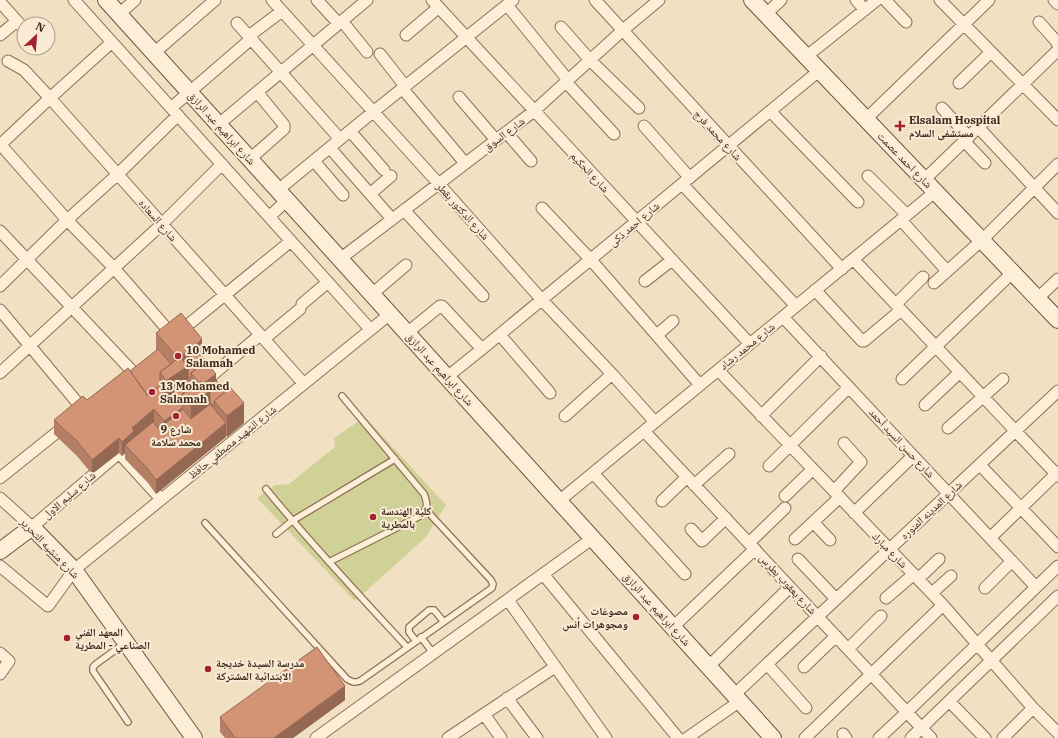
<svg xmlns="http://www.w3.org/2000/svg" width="1058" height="738" viewBox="0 0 1058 738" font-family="'IBM Plex Serif','Noto Naskh Arabic',serif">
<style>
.green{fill:#d0d196}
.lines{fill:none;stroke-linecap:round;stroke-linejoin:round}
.lane-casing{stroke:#8e7058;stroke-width:8}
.street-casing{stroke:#8e7058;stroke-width:13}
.secondary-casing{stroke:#70513b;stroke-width:18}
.lane{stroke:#fceed7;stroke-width:5.5}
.street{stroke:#fceed7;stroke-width:11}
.secondary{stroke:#fceed7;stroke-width:16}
.wall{fill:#b57f65}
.shaded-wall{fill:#946853}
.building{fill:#d39476;stroke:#946853}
.poi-dot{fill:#a3222f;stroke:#f9ead4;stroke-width:1.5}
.labels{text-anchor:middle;stroke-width:4;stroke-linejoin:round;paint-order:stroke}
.poi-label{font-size:11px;font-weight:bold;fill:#3d2a1d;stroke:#f9ead4;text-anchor:start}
.street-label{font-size:11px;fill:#3d2a1d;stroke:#f9ead4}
</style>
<rect width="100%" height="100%" fill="#f2e0c3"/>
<!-- green -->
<path class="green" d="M365,417L446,505L426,537L355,601L257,498L275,485L289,484L335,447L334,438Z"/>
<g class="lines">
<!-- lane casing -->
<g class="lane-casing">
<path id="lane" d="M266,489C311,544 359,595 407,647
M205,523L347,679C352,682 354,683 360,681L492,588L493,584L491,580L426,510
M276,534L292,521L395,459
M329,562L420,516C428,508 428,505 424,494L342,396
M421,637L433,653
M416,641L409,632V627L429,610H434L444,622
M125,643L96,664L93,667V671L128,722"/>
</g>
<!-- street casing -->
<g class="street-casing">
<path id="street" d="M74,0L370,329
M272,0L439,184L542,300L612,374L655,422
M317,0L339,24
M432,0L750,344
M595,0L842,269
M856,0L865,10
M885,0L906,22
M940,0L1058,120
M1054,0L1058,4
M0,2L24,29
M507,5L568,80
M119,14L135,0
M766,14L781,0
M342,21L367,52
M1039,22L1056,41L1058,45
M237,23L340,139
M561,27L590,60L639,108
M0,35L17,21
M406,35L439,7
M249,36L282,11
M154,53L215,0
M380,54L405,86
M807,56L877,0
M8,61L24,70L50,98L304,384
M566,82L614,134
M959,83L991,52
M402,88L465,163
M459,97L496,140
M171,108L251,39
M942,108L969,137
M770,111L858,202
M866,119L989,0
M219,124L367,0
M644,126L690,178
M978,127L1058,213
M350,131L384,170
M506,132L531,161
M964,141L985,163
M0,144L67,220L114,268L174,337
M0,145L50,98L112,42
M330,148L392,219
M250,159L284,129V125L257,92
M314,161L343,195
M868,176L907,215
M924,180L1058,50
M682,184L796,306
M278,190L373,112L513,0
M370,194L391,176
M542,208L591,260L700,385
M404,210L483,296
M269,217L287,200
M901,220L947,271
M0,231L132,371
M340,259L534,111L623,30L659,0
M853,259L1058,476
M645,281L672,260
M934,283L982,240L1058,164
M0,286L67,220L118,174L178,115
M815,290L862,341H864L901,310
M372,294L406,265
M1038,298L1058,279
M302,304L328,282
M896,304L923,277
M0,310L86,413
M783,317L1036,587
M178,333L291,241
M407,333L440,306H442L482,349
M500,335L550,393
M657,335L673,321
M264,339L300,309
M718,370L943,605L991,660L1033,708L1058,733
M0,373L162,224L222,164
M447,377L482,349L820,70
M902,379L1013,272
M204,382L260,335
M925,405L960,372
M565,416L612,374
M761,416L821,356
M948,428L1003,379
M644,431L931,738
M109,442L161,499
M980,465L1058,547
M769,466L849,387
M593,473L685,574
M0,478L66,425
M694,485L729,454
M834,491L861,462L844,443
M785,496L813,469
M0,498L32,527L119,453
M559,501L936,191
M662,501L687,477
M854,513L913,456
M813,522L830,540
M691,529L702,541L726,518
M990,538L1058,472
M795,539L840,497
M749,543L785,508
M798,559L836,599
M0,566L48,606L74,570L390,314
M543,574L678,738
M918,579L939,559
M985,588L1012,561
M932,593L951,576
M886,598L914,574
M508,600L606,738
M673,627L755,549
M848,649L881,616
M0,653L9,661L0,674
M767,664L806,708
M709,666L790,587
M804,667L836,636
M734,695L1058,391
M507,698L537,738
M949,701L985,738
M484,714L501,738
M843,734L846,738
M316,738L593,538
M448,738L555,667
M687,738L740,701
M805,738L943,605
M879,738L907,712L1058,566
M911,738L1058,596
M1003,738L1033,708"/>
</g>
<!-- secondary casing -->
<g class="secondary-casing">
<path id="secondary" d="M106,0L773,738
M752,0L1058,320
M0,551L32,527L74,570L194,738"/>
</g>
<!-- lane -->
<use href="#lane" class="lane"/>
<!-- street -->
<use href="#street" class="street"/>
<!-- secondary -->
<use href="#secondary" class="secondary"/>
</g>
<!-- wall -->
<path class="wall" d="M156,333L202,356L216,380L244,423L227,437L226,435V437L156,494L148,483L125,459V453L122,456L119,453L92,474L77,456L54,434V420L87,400L130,371L156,351Z
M345,700L293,738H225L220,732V717Z"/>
<!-- shaded-wall -->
<path class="shaded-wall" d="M202,339V359L188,372V393L182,394L166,408V381L178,358Z
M216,374V394L210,400V418L191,433V406L201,386Z
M244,403V423L227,437V416Z
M182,408V421L164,435V421Z
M154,409V423L125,445V453L122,456V442L132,428Z
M226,423V437L156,494V480Z
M119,438V453L92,474V460Z
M345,686V700L293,738H274Z"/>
<!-- building -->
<path class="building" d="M181,313L202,339L197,344L178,358L156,333Z
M158,349L171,364L160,372V385L148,396L130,371Z
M197,351L208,363L205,361L191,373V377L189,378L188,376V366L183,361Z
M180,357L188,366L166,381L160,372Z
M205,361L216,374L203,384L201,381L199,383L191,373Z
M128,368L148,396L160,385L168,397L189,380L194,386L182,394V408L164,421L154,409L132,428L134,431L122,442L119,438L92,460L77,441L54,420L83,396L87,400Z
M216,380L226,391L214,401V407L210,402V391L207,388Z
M201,381L210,391L191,406L182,394Z
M230,387L244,403L227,416L214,401Z
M210,404L226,423L156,480L148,469L125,445L153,422L159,429L183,409L191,419Z
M317,647L345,686L274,738H235L220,717Z"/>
<!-- markers -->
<g class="poi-dot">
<path d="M898 120h4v4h4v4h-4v4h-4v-4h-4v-4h4z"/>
<circle cx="178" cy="356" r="4"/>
<circle cx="152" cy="392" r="4"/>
<circle cx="176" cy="416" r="4"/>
<circle cx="373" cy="517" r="4"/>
<circle cx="636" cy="617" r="4"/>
<circle cx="67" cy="638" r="4"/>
<circle cx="208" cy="669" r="4"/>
</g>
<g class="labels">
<!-- poi labels -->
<g class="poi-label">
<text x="909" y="124">Elsalam Hospital<tspan x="909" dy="13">مستشفى السلام</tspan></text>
<text x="186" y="354">10 Mohamed<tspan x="186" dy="13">Salamah</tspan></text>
<text x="160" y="390">13 Mohamed<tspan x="160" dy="13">Salamah</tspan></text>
<text x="176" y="433" text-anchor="middle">9 شارع<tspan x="176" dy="13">محمد سلامة</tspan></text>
<text x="381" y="515">كلية الهندسة<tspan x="381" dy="13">بالمطرية</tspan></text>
<text x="628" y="615" text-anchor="end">مصوغات<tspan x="628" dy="13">ومجوهرات أنس</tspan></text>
<text x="75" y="636">المعهد الفني<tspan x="75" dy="13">الصناعي - المطرية</tspan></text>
<text x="216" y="667">مدرسة السيدة خديجة<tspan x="216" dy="13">الابتدائية المشتركة</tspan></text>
</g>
<!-- street labels -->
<g class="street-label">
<text transform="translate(222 128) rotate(48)" y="4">شارع ابراهيم عبد الرازق</text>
<text transform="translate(504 134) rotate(-37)" y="4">شارع السوق</text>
<text transform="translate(718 135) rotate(47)" y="4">شارع محمد فرج</text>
<text transform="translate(905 160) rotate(46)" y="4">شارع احمد عصمت</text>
<text transform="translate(590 172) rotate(47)" y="4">شارع الحكيم</text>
<text transform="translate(463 211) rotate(48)" y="4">شارع الدكتور بقطر</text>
<text transform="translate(158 220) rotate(49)" y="4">شارع السعاده</text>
<text transform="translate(634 224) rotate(-40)" y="4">شارع احمد ذكى</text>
<text transform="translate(747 346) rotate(-39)" y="4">شارع محمد رشاد</text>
<text transform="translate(440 369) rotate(48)" y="4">شارع ابراهيم عبد الرازق</text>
<text transform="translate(232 442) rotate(-39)" y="4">شارع الشهيد مصطفي حافظ</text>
<text transform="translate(902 443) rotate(47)" y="4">شارع حسن السيد أحمد</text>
<text transform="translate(69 495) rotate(-41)" y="4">شارع سليم الاول</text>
<text transform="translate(931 510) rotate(-43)" y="4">شارع المدينه المنوره</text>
<text transform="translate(50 548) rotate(46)" y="4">شارع منشيه التحرير</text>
<text transform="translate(890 550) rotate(46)" y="4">شارع مبارك</text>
<text transform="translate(788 584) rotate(47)" y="4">شارع يعقوب بطرس</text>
<text transform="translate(657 609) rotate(48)" y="4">شارع ابراهيم عبد الرازق</text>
</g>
</g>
<!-- north arrow -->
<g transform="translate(36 36) rotate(26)"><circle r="19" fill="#f9ead4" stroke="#ae9d8b"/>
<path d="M0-3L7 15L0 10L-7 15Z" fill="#a3222f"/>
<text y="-6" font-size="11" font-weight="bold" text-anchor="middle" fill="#3d2a1d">N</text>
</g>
</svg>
